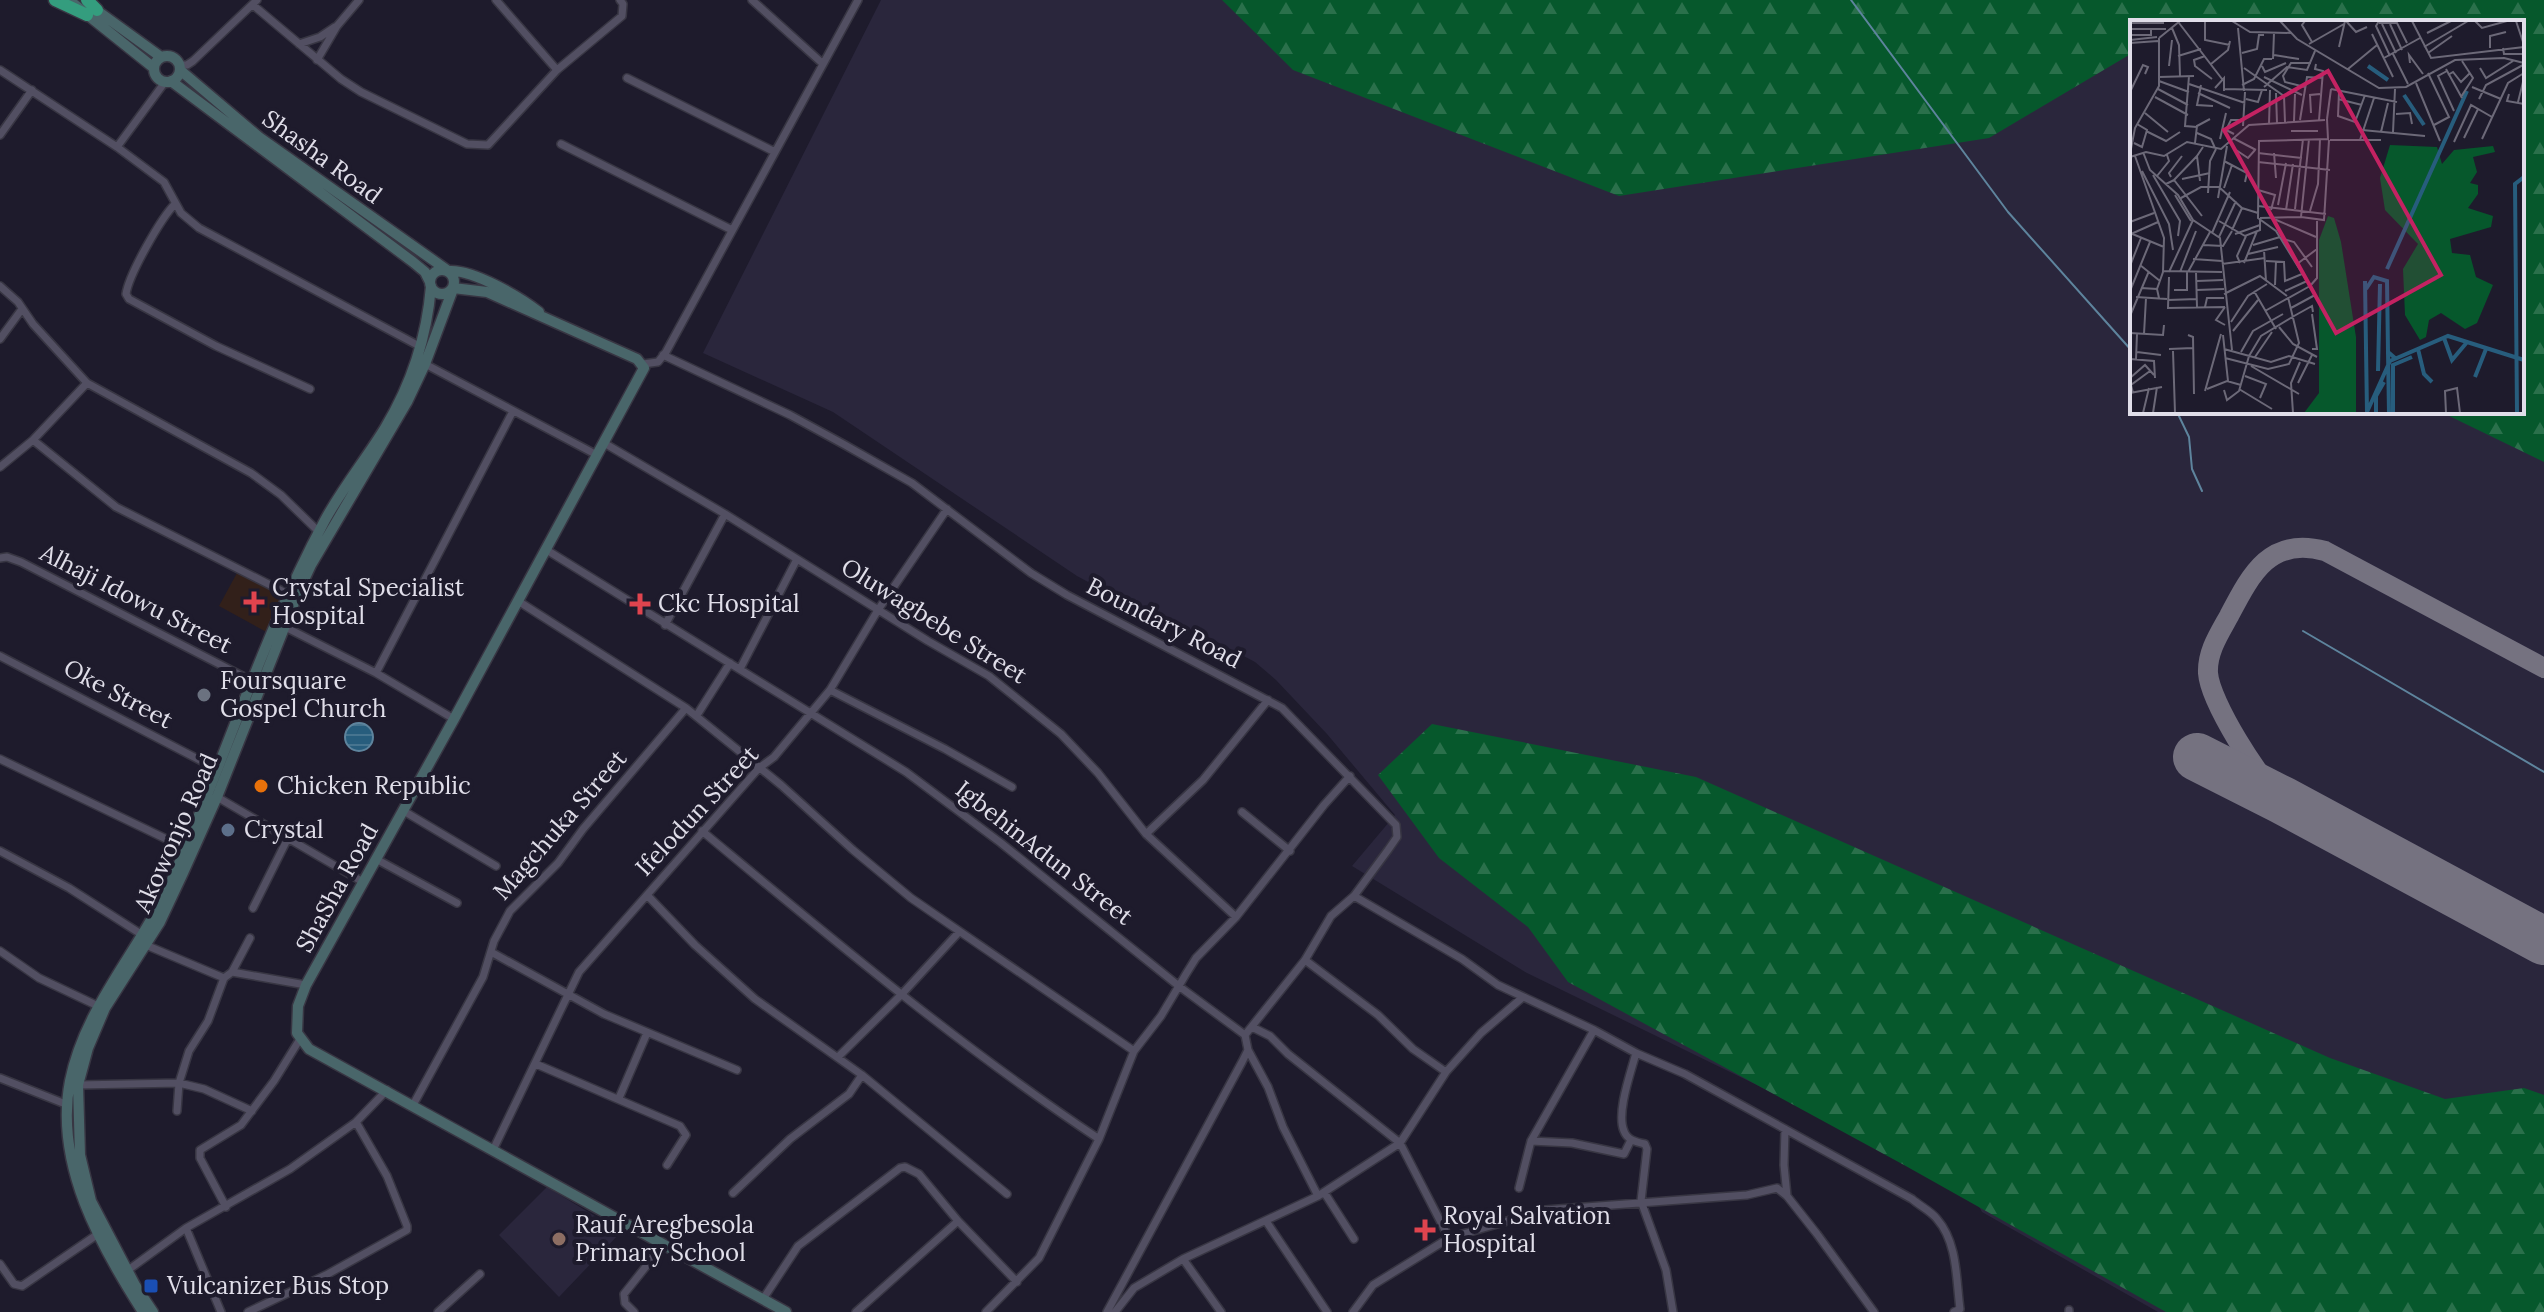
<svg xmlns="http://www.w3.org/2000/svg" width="2544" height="1312" viewBox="0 0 2544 1312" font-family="Lora,serif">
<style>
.built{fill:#2a263c;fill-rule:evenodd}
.medical{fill:#32201a}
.forest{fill:url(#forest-firs)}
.water{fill:url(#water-rules);stroke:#5e849d;stroke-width:2}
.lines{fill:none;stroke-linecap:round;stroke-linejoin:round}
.stream{stroke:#5e849d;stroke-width:2}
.taxiway{stroke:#757280;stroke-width:20}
.runway{stroke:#757280;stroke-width:48}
.street-casing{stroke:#383643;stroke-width:10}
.secondary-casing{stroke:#383643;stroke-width:13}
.highway-casing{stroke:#383643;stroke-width:15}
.street{stroke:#524f62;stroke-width:7}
.secondary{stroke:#49666a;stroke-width:10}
.highway{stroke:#349d7e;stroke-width:12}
.health-dot{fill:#e0444e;stroke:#1e1b2c;stroke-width:3}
.worship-dot{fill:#6b7280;stroke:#1e1b2c;stroke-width:3}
.food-dot{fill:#e8710a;stroke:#1e1b2c;stroke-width:3}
.service-dot{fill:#5c6f8a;stroke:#1e1b2c;stroke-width:3}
.education-dot{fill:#8d6e63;stroke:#1e1b2c;stroke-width:3}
.transit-dot{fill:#1a4fb4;stroke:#1e1b2c;stroke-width:3}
.labels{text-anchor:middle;stroke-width:8;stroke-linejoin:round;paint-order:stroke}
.street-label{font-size:24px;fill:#e0dee9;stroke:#1e1b2c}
.poi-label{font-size:24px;fill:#e0dee9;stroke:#1e1b2c;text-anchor:start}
.inset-river{fill:none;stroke:#275d7d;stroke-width:4}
.inset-road{fill:none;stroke:#6c6978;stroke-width:2}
.view{fill:#c42262;fill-opacity:0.15;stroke:#c42262;stroke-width:4}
.inset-edge{fill:none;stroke:#e0dee9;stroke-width:4}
</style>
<defs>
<pattern id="forest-firs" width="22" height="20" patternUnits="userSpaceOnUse" patternTransform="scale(2)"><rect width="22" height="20" fill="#06582c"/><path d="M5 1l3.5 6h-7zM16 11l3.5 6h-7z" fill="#2a704b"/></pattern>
<pattern id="water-rules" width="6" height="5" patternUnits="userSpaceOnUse" patternTransform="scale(2)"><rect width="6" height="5" fill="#275d7d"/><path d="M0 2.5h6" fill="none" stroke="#46748f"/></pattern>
</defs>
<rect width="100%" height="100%" fill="#1e1b2c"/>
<!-- built -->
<path class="built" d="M881,0H2544V1312H2158L1982,1212L1977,1203L1767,1090L1527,973L1352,866L1395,815L1327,734L1276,680L1255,662L1204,635L1133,606L1077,576L833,412L703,353ZM2132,22H2522V412H2132Z
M547,1187L621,1232L559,1297L499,1235Z"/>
<!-- medical -->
<path class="medical" d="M237,573L288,598L270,634L219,606Z"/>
<!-- forest -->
<path class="forest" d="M1222,0H2544V462L2441,412H2522V22H2132V64L2129,55L1989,138L1619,196L1293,70Z
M1432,724L1696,777L2330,1058L2445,1099L2524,1088L2544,1095V1312H2166L1904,1165L1568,982L1528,927L1439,858L1378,775Z"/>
<!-- water -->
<path class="water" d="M345 737a14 14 0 1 1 28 0a14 14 0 1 1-28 0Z"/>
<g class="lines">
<!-- stream -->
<path class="stream" d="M1851,0L2008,212L2132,351
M2177,412L2189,437L2192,469L2202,491
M2303,631L2544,772"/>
<!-- taxiway -->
<path class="taxiway" d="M2282,800C2260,781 2210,702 2208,673C2207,652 2219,634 2229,616C2251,574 2270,536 2325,551L2544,668"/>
<!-- runway -->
<path class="runway" d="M2197,757L2282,800L2544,941"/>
<!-- street casing -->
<g class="street-casing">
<path id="street" d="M496,0L557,70
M752,0L822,63
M253,5L341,79L361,92L467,144L488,145L557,70L622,16L623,4L620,0
M299,44L320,37L335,27
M317,60L337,26L359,0
M179,65H187L193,61L257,0
M0,70L117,147L164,182L181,213L199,228L421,347
M627,78L773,151
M0,135L32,90
M561,144L732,230
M117,147L165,82
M175,204C161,218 129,274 126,294L129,299L216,346L310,389
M0,286L18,302L33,324L87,383L251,473L281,495L319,532
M0,339L22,309
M663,355L790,415L845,445L912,483L1031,573L1067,595L1282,708L1396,825L1397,837L1388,850L1354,896L1331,916L1305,960L1245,1035
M425,364L597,455
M643,364L658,362L666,352L858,0
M33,440L116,507L290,595
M604,443L725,514L928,641L989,676L1061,734L1098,773L1146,834L1236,917
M0,467L33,440L87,383
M545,549L906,772L1001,843L1180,987L1245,1035L1248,1050L1242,1062L1107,1312
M0,558L7,557L21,562L252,681
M518,601L686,708L781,785L853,850L911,898L1134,1051
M665,625L725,514
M285,627L376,673L454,719
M0,656L217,769
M740,669L797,559
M376,673L513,411
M830,690L945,749L1012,787
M697,715L730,663
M0,759L185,848
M217,797L363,882
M402,810L496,866
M1242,812L1290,851
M702,831C831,938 959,1046 1099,1139
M1146,834L1203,780L1268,700
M0,851L69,888L144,936
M376,859L457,903
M647,895L695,945L755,999L862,1075L1007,1194
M1354,896L1462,959L1498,985L1594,1030L1636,1053L1685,1074L1912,1199C1920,1206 1931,1211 1937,1219C1958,1243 1956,1280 1960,1309L1954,1312
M253,908L288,838
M141,943L224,978
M0,951L39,978L98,1006
M491,952L604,1014L737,1070
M1305,960L1378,1015L1413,1049L1446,1072
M232,972L306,985
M1252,1027L1270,1036L1288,1054L1400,1143L1449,1238
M1248,1050L1268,1087L1283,1127L1318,1196
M1636,1053C1631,1072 1616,1113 1624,1131C1627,1140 1636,1142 1645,1144L1647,1149L1641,1201L1666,1270L1673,1312
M838,1057L902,994L959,932
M536,1064L680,1126L686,1135L667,1165
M0,1078L68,1105
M78,1085L179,1083L204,1089L252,1111
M619,1098L647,1033
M413,1105L483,977L494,941L510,911L558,863L583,829L686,708
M177,1111L179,1083L189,1051L208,1021L224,978L232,972L250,938
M1785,1129L1784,1165L1787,1196
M1531,1141L1572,1143L1624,1154L1631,1140
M493,1150L579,972L759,768L774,757L830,690L878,610L947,509
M1519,1188L1531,1141L1594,1030
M1324,1192L1354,1239
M733,1193L790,1139L849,1094L862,1075
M226,1207L200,1158V1150L241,1125L274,1081L300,1039
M1266,1221L1327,1312
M186,1228L221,1312
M1183,1259L1221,1312
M0,1264L14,1284L22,1286L98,1234
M124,1273L186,1228L290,1169L356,1122L387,1090
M763,1299L798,1246L900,1168L905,1167L919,1174L958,1221L1017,1282
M2069,1310V1312
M248,1312L326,1275L407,1230V1226L387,1176L356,1122
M438,1312L480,1274
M634,1312L625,1303L624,1294L663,1245
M856,1312L958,1221
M986,1312L1039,1258L1099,1139L1134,1051L1161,1016L1186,974L1196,958L1236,917L1324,805L1350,776
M1115,1312L1134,1288L1183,1259L1318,1196L1400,1143L1446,1072L1481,1033L1523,997
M1353,1312L1373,1285L1449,1238L1545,1210L1747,1195L1777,1188L1787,1196L1817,1234L1874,1312"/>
</g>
<!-- secondary casing -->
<g class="secondary-casing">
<path id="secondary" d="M69,0L154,68
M92,7L161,57
M154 69a13 13 0 1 1 26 0a13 13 0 1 1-26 0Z
M180,70L259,137L447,270
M171,81L413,262L425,272L430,282
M430 282a12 12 0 1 1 24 0a12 12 0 1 1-24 0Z
M450,271C474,270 520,297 539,312
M453,288L487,292L637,359L644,368L454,719L306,985L298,1006L297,1033L309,1049L786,1312
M143,1312C100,1245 54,1164 70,1081C85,1006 141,949 171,882C224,762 263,635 325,520C343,487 366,459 385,428C411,385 427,336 431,286
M153,1312L135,1285L91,1201L80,1155L78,1085L88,1048L105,1008L160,922L183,873L217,797L298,593L311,565L407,402L425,364L453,289"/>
</g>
<!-- highway casing -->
<g class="highway-casing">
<path id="highway" d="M55,0L87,15
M87,0L97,10"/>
</g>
<!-- street -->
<use href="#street" class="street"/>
<!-- secondary -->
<use href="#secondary" class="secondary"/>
<!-- highway -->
<use href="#highway" class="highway"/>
</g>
<!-- markers -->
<g class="health-dot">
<path d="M250 590h8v8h8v8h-8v8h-8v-8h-8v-8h8z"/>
<path d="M636 592h8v8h8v8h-8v8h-8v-8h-8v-8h8z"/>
<path d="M1421 1218h8v8h8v8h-8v8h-8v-8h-8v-8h8z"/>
</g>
<circle class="worship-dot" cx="204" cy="695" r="8"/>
<circle class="food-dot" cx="261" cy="786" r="8"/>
<circle class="service-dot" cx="228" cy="830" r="8"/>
<circle class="education-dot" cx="559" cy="1239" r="8"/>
<rect class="transit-dot" x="143" y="1278" width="16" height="16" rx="4"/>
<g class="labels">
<!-- street labels -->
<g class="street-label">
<text transform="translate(322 157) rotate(36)" y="8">Shasha Road</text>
<text transform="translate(136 599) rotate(27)" y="8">Alhaji Idowu Street</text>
<text transform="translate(934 621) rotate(32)" y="8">Oluwagbebe Street</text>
<text transform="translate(1164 623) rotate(27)" y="8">Boundary Road</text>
<text transform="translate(118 694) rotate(28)" y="8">Oke Street</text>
<text transform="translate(697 811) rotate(-47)" y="8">Ifelodun Street</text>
<text transform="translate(560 825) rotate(-49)" y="8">Magchuka Street</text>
<text transform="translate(176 833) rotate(-66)" y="8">Akowonjo Road</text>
<text transform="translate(1044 853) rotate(38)" y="8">IgbehinAdun Street</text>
<text transform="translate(337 888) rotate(-61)" y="8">ShaSha Road</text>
</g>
<!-- poi labels -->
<g class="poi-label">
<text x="272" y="596">Crystal Specialist<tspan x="272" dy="28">Hospital</tspan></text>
<text x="658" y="612">Ckc Hospital</text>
<text x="220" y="689">Foursquare<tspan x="220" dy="28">Gospel Church</tspan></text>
<text x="277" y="794">Chicken Republic</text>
<text x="244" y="838">Crystal</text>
<text x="1443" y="1224">Royal Salvation<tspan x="1443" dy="28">Hospital</tspan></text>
<text x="575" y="1233">Rauf Aregbesola<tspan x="575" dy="28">Primary School</tspan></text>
<text x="167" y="1294">Vulcanizer Bus Stop</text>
</g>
</g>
<!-- overview -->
<g transform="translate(2130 20)">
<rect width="394" height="394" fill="#1e1b2c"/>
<path d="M260,125L307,127L312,144L324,130L363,126L365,132L343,137L347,152L340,163L348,165V174L338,188L363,196L361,207L320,219L322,233L340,235L346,257L363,265L347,303L335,309L311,293L299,300L296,317L290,320L275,295L273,249L288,224L255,190L250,158ZM198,196L204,198L211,222L226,317V393H174L189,373V220Z" fill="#06582c"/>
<path class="inset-river" d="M238,46L258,60M274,75L294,105M257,249L337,71M235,261L237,393M236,269L244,257L257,261L258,332M314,318L322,340L338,321M288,329L294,354L302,362M248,351L250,264M345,357L356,329M237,392L260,341L318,316L394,340M246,393V376L254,362M259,393L258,332L265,338M263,393V345L282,337M387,393L385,164L394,157"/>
<path class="inset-road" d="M75,1V20L100,25M102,1L120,12L162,13M150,1L167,19L249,68L276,67L325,40L374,38L394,43M175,1L172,5L182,22M216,1L226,12L237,7M249,1L246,6L260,36M282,1L301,38L394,27M345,1L352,8L377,1M386,1L394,25M0,3H34M49,3L92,59M249,3H267L277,23M252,4L266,33M260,4L272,30M42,8L49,25L50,56M108,8L114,71M0,9H36M297,13L321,1M242,14L263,57M0,15H21V9M29,18L50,1M0,20L27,17M0,23L28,21M179,24L214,4M209,27L215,1M294,27L338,1M360,28V16L376,12M373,28L374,34H394M112,33L127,29L129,15H134M298,33L322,16M263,34L278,64M144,35L169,39M48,36L71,29M75,36L64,40L65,46L82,59M254,38L290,18M143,39L144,13M280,43L279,35L293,54M81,44L98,30L100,21M186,44L185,49L193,51L189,100M39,46L42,20M132,46L135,52L156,43M114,48L154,76L155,102M350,48L356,58L383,41M218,49L247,25M316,49L332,78M317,51L308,56L324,91M298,53L319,97L304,105M318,55L323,52L331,62L340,53M59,56L55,106L67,107M29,57L64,56M134,57L172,75M29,61L59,72M286,63L310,121M59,64L115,83M71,65L67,85L83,86M112,65L124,59L134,39H142M134,67L157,47L177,50L185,31M175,67L155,62L153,56L161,43H181M342,67L371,79M85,68L94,58V71M28,69L58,85M94,69L137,70M201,69L267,82M0,72L13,45L18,47L15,54M209,72L208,96L225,102L235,75M68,73L100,88M146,73L147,103M379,74L377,81L394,84M25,77L58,95M331,77L343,58L332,41M116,79L128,82L132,70M208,79L232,85M349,79L356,65L393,45M388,82L394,58M15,93L38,112M181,93L180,75L190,74M266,94L280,93L282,104M197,99L201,69M170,100L177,57L193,58M164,101L165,74M139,104L140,70M113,106L115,72M232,110L295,116M16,111L36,121L50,112M161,111H188M251,112L258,83M263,112L265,69M67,113L81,119L85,128M104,114L96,110L101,100H112M103,118L126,130M334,118L348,89M90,119L96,93M352,119L378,63L394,53M200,120H251M230,120L244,78M324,122L341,85L362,97M4,123L12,127L17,110L7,104M65,123L67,106L80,99M103,128L118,138L125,130M13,132L20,150L48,175L63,200L90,218L102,330M128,133L172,138M144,133L146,158M0,134L5,108L29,66V18M5,136L34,218L33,252L27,269M0,137L16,132L34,136L57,122L91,129L119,105L195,100M94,141L117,153L115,162M128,142L200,150M12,151L39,204L43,230M23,155L50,201L48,216M27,156L39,141L37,135M41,157L39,153L52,136M52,159L80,153M44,160L67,136M70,161L67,136L73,127M36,164L44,160L72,196M94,168L102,145M128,170L145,175L141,190M78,173L80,141L86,129M45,175L61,201M51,178L71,167H89L112,188L128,193M88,178L97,126M148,185L156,143M128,186L196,194M165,189L173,119M156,190L163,144M180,191L188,164L190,119M171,197L194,200L199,120M130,198L171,197L179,119M144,199L186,217M89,201L115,216L130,210V200M0,202L24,193M102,210L112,188M0,213L34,227M82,213L100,172M1,214L28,202M105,214L130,205M89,217L106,181M150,218L164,222L182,247M73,225L93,226L102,211M123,225L150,217M134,230L136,261M118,234L148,227M63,239L92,241M136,241L154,242L155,261L172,254M110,243L107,236L116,216M114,243L127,211M92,244L135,238M167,244L187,229M10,245L30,261M0,246L11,218M33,251L92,252M39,252L63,200M50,252L66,211M58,252L80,212M66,252L67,287M39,257L38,288L95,287M67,261L93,260M145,265L146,241M180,266L187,258V199M11,268L27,269L29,278M44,270H57V252M67,270L94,269M0,271L20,222M124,271L146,309M155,271L177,261M94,274L130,256L157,276M6,277L37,279M38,280L67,279M75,287L77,278H94M161,288L185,275M135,291L180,266L146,211L128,198L129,121L198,119L197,99M0,296L19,251M164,296L182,286L183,292M101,302L118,276L137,264M95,305L86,300L95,287M149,307L163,324L187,337M103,311L128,280M0,313L33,315L34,305M14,314L16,278M58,315L63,317L64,374M93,315L98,361M39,329L63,328M94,329L141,342L159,336L185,344M182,329H187L182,294M43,331L45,393M7,332L31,335M111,332L123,311L153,294M119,336L131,316L164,296M125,337L142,312M95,338L138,349L159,344L169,323L158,277M0,339L24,341L25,358M6,339L7,314M121,346L169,374M115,356L136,364L130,378M0,358L15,345L24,355M168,363L182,335M77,369L97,361L111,365M109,369L142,389M94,370L97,380L109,371L119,336M75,371L91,314M0,373L32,367M3,373L1,365L20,351M13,393L19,368M23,393L27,367M163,393L161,363L170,342M316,393L315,371L327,368L330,393"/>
<path class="view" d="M198,51L311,255L206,313L94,110Z"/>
<rect width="394" height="394" class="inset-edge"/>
</g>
</svg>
